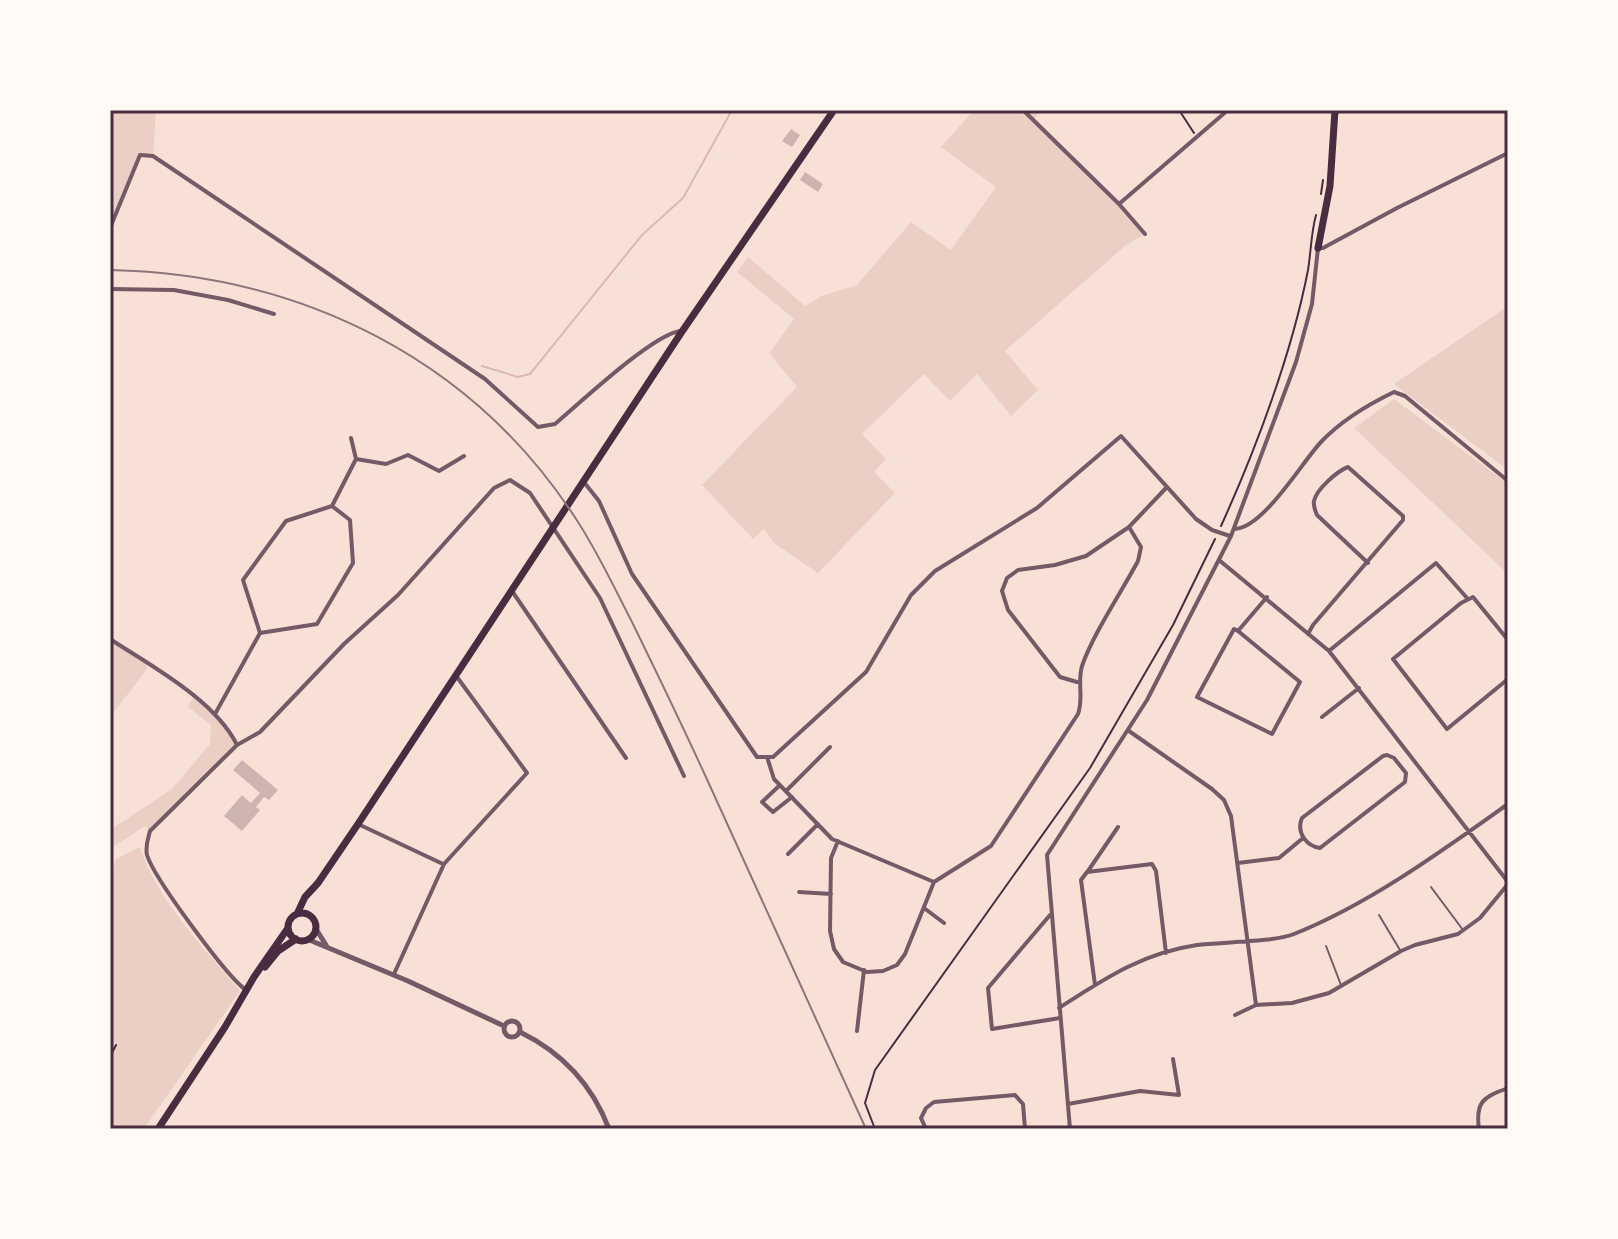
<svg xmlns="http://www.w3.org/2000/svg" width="1618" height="1239" viewBox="0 0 1618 1239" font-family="'DM Sans',sans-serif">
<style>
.green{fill:#ebcfc5}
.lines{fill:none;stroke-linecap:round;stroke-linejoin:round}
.stream{stroke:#dcb8b0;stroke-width:2}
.building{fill:#ccb4b1}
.path{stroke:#4a2c40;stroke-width:2}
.service{stroke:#755966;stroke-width:2}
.minor{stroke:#755966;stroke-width:4}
.tertiary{stroke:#755966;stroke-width:5}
.primary{stroke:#4a2c40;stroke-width:7}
.rail{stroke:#8f747c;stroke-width:2}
.neatline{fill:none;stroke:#4a2c40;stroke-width:3}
</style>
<rect width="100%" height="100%" fill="#f7e1d7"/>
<!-- green -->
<path class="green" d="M110,110H156L153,156H140L110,228Z
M974,110H1040L1034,120L1119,204L1145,234L1126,245L1005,351L1038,390L1011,416L977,374L950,401L924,374L862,434L886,459L874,472L895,493L818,573L775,544L764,529L753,539L702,485L797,387L769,353L794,319L737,272L748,257L805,306L821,296L857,285L911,222L951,250L996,187L941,147Z
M1508,306V470L1394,384Z
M1394,399L1508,484V574L1354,428Z
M110,639L147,664V669L111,716Z
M193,697L215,714L237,745L150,831L145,826L110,849V830L172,789L210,744L211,725L188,707Z
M140,847C158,902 204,948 240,991L144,1129H110V874L116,859Z"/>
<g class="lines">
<!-- stream -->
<path class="stream" d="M482,366L518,377L530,374L642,235L683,198L732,110"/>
</g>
<!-- building -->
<path class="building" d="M791,129L800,135L792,147L782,141Z
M805,172L823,184L818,192L800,180Z
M242,760L278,790L269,800L264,797L256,807L260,810L242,831L224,816L242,795L251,803L260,793L233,770Z"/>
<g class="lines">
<!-- path -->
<path class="path" d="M1179,110L1194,133
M1321,194L1323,180
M1221,526C1256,449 1292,353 1308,270C1311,252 1311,233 1316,215
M110,1057L116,1045
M875,1129L865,1103L875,1070L1090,768L1173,625L1215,539"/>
<!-- service -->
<path class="service" d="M1431,887L1463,930
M1379,915L1400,950
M1326,946L1341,985"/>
<!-- minor -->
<path class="minor" d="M1023,110L1119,204L1145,234
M1119,204L1228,110
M110,228L140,155L153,156L485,379L538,427L555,424C580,403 652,335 680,331
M110,289L174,290L228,300L274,314
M351,438L356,459L386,464L408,455L439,471L464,456
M583,481L599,501L632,574L757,757H773L866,672L911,595L935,571L1037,508L1121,436L1196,519L1212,530L1230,536
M1234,529C1263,529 1302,462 1321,442C1340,422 1369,404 1394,392L1405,396L1508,481
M1219,560L1329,651L1508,882
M512,591L626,758
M1238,631L1300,682L1272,734L1197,697L1234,629L1238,631L1267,597
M260,633L243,580L286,521L332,506
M1308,634L1313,625L1403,520V516L1348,467C1337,471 1316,490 1314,501C1313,506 1315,510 1317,515L1368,563
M110,639C151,666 215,700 237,745
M1508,640L1473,597L1461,603L1393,659L1447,729L1508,679
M1329,651L1436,563L1467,598
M1077,682L1060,677L1008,610L1002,591L1007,578L1018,570L1055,565L1086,556L1129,527L1167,487
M215,714L260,633L317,624L353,563L350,520L332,506L356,459
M1322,717L1359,688
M1129,731L1212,789L1224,800L1231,816L1256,1005
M1387,755L1394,758L1406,773L1405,782L1320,848C1306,846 1296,832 1302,818L1383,756Z
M767,757L774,779L832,839L934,882L991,846L1078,714C1084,697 1077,684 1082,666C1093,634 1122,591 1138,561L1141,547L1129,527
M780,785L762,802L773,812L792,797
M786,791L830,747
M358,824L443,864
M838,841L831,858L830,931L834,949L843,962L867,972L883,971L897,965L905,954L934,882
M788,854L818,824
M1238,863L1279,858L1303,838
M1088,871L1118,827
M799,892L831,894
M924,908L944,923
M1050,915L988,988L992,1029L1060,1018
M394,974L444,864L527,773L457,677
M1095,985L1081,880L1087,872L1152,864L1156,871L1166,953
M246,990C227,977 154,878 147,855C145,846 148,839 150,831L237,745L260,732L344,644L398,595L494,488L510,480L530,493L600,598L684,776
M1059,1008C1104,979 1142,953 1197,945C1221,942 1274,942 1294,934C1369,904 1442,851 1508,804
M1235,1015L1256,1005L1292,1003L1329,993L1401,951L1415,945L1458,934L1480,918L1508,884
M857,1031L864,970
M1068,1104L1140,1091L1179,1095L1173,1059
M926,1129L921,1118L926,1108L934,1102L1015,1095L1023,1104L1025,1129
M1070,1129L1047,855L1147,700L1231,536L1296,362L1312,304L1318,248H1323L1397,208L1508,153
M1479,1129C1475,1101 1484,1097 1508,1088"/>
<!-- tertiary -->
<path class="tertiary" d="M316,929L326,945
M307,939L408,981L504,1026
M504 1029a8 8 0 1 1 16 0a8 8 0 1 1-16 0Z
M520,1032C563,1053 592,1084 609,1129"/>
<!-- primary -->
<path class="primary" d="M1318,248L1330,186L1335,110
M288 927a14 14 0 1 1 28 0a14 14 0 1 1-28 0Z
M297,914L305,897L318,883L358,824L681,333L834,110
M265,967L278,951L296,939
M158,1129L225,1027L254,977L288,928"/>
<!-- rail -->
<path class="rail" d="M110,270C301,274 474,359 578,522C598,553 614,587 631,620C656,671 681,723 705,775C759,893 812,1011 866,1129"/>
</g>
<!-- border -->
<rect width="1618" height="1239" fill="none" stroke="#fffaf5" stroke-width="224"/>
<rect x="112" y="112" width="1394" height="1015" class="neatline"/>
</svg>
